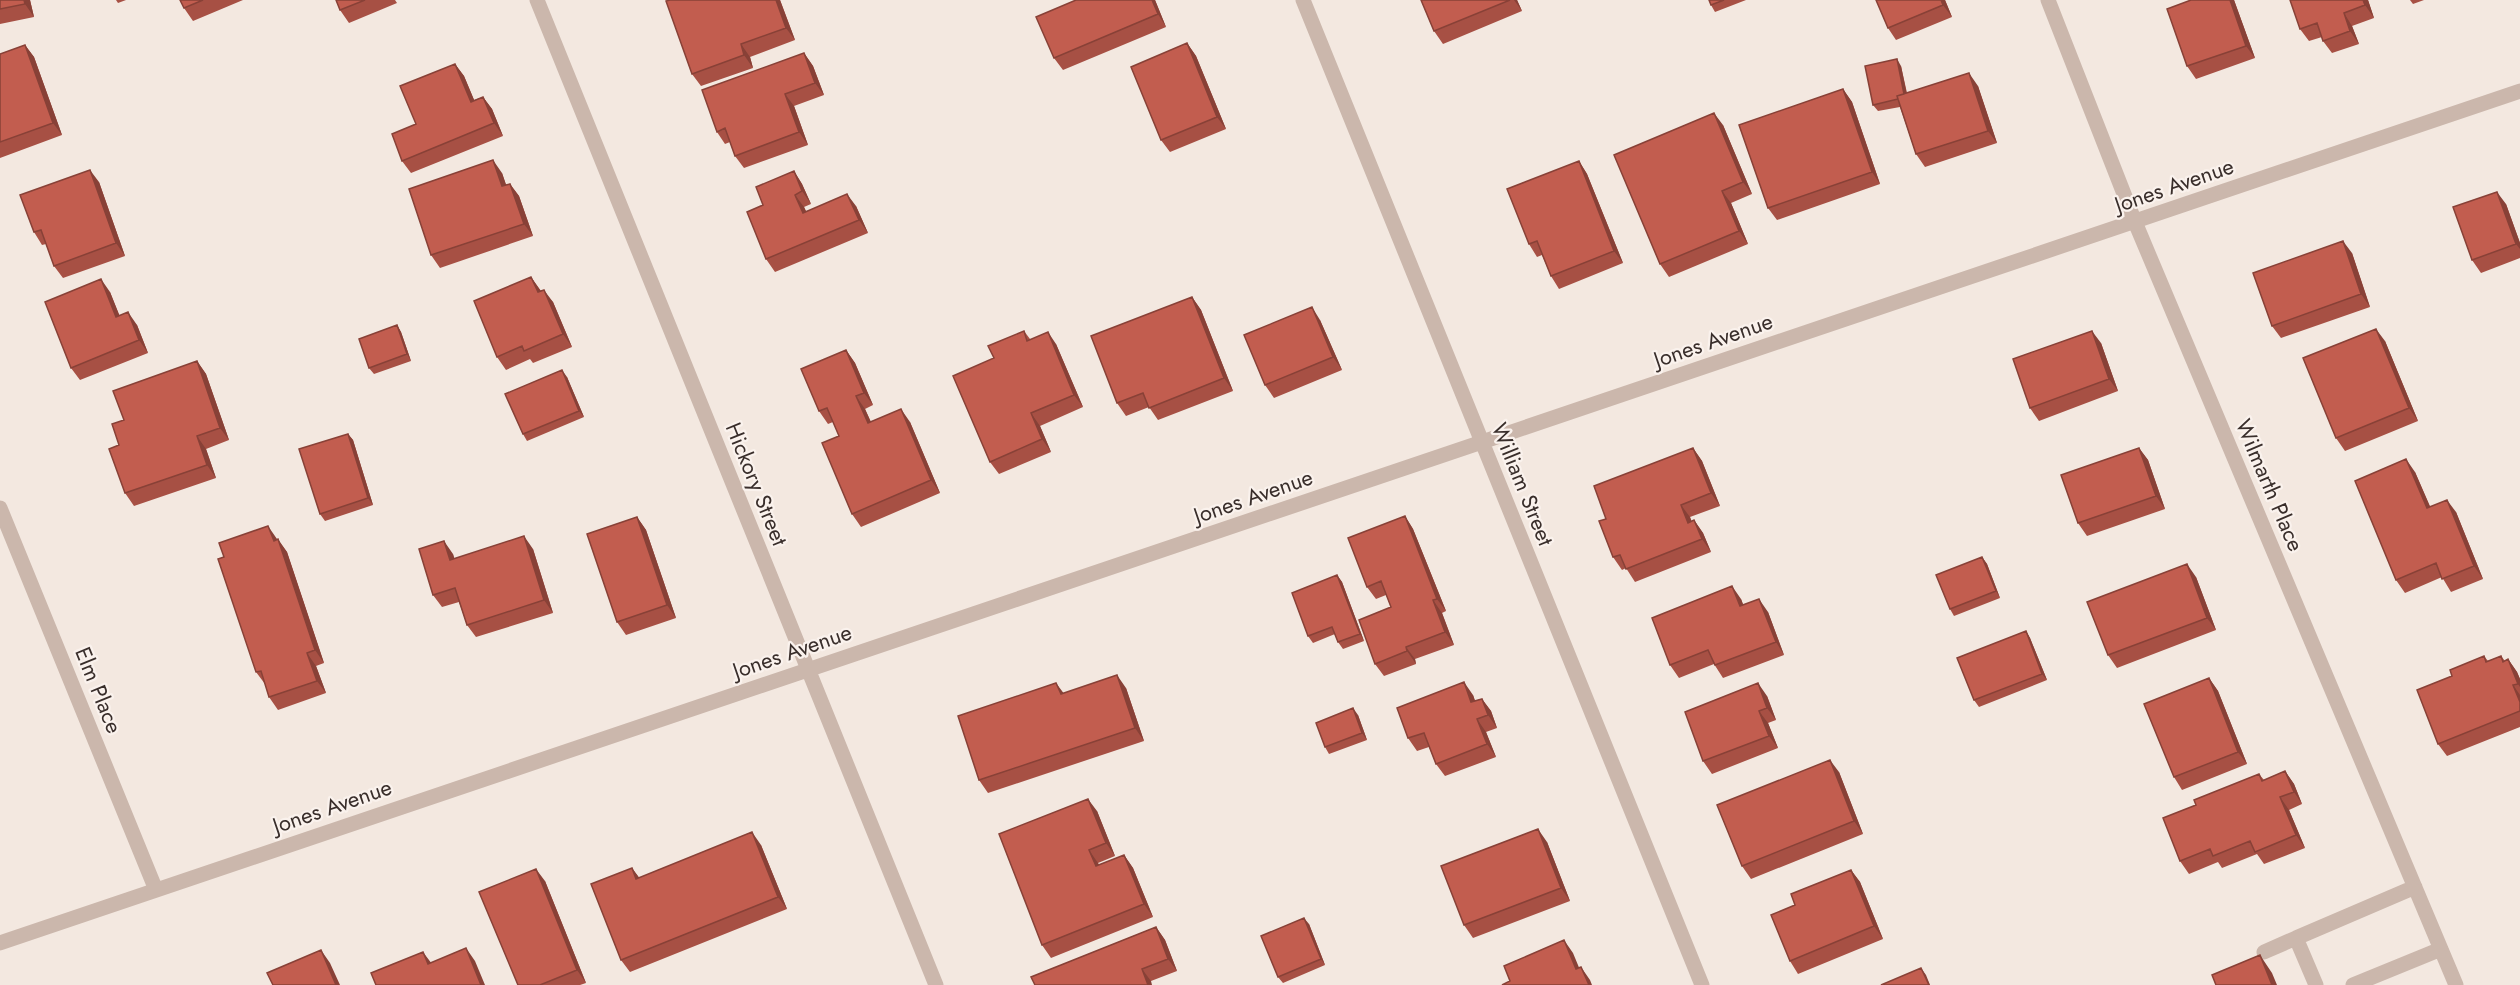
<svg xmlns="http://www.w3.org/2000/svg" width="2520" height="985" viewBox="0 0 2520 985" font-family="Jost,sans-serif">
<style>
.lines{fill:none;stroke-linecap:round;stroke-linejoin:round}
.minor{stroke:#cbb7ac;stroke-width:15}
.wall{fill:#a75044}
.shaded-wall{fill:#884137}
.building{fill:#c25d4f;stroke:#884137;stroke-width:1.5}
.labels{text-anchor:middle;stroke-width:4.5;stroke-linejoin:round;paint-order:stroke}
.street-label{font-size:22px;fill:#392e2b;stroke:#faf2ed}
</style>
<rect width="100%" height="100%" fill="#f3e8e0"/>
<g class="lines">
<!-- minor -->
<path class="minor" d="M537,0L936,985
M1303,0L1702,985
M2048,0L2135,222L2456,985
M0,508L156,890
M0,943L2520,91
M2264,952L2296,938
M2316,985L2296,938L2415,887
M2353,985L2441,949"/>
</g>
<!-- wall -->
<path class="wall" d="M0,0H30L34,17L0,24Z
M116,0H126L118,3Z
M180,0H243L193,21L184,8Z
M336,0H395L397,3L349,23L340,10Z
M670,0H780L795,40L750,57L753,68L701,86L692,74Z
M1076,0H1155L1166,27L1063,70L1054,58Z
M1421,0H1517L1522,11L1443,44L1434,31Z
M1709,0H1746L1715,12L1711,5Z
M1876,0H1945L1952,17L1896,40L1888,28Z
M2191,0H2234L2255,58L2196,79L2187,66Z
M2368,0L2374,18L2352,26L2359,44L2332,53L2323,41L2322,37L2309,41L2300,29Z
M2410,0H2424L2413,4Z
M1187,43L1196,56L1226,129L1170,152L1161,140Z
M25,45L34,57L62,135L0,158V54Z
M804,53L813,66L824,95L794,106L808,145L744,168L735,156L730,142L725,144L717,132Z
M455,64L464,76L474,100L483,97L492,109L503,136L411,173L402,161L416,124Z
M1901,66L1907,93L1978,86L1997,143L1925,167L1916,154L1900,107L1878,111L1873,105Z
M1843,89L1852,102L1880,184L1777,220L1768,208Z
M1723,125L1752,194L1731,203L1748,244L1669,277L1660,264Z
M1579,161L1587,174L1623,263L1559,289L1551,276L1542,255L1537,257L1529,244Z
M794,171L802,184L811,204L804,207L806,211L856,206L868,233L775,272L766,259L763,205Z
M502,173L506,185L510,184L519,196L533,236L440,268L431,255Z
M99,182L125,256L63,278L54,266L46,244L42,245L34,232Z
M2506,204L2520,243V258L2481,273L2472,260Z
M2352,253L2370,307L2281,338L2272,326Z
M531,277L541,291L553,302L572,347L533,363L530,359L506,370L497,357Z
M110,292L119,315L137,325L148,353L80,380L71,368Z
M1192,297L1201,310L1233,391L1158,420L1149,407L1126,416L1117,403Z
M1320,320L1342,370L1274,398L1265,385Z
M397,325L401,332L411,361L374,374L369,368Z
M1024,331L1030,339L1056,344L1083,407L1040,426L1051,452L999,474L990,462L994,358Z
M2385,341L2418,421L2345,451L2336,438Z
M2101,343L2118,391L2039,421L2030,408Z
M846,350L855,363L873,405L865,409L871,422H910L940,493L861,527L852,514L839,436L833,422L828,424L819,411Z
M197,361L206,374L229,440L206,449L216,478L134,506L125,493L119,445L124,420Z
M567,377L584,417L527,441L523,434Z
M348,434L353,440L373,505L325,521L320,514Z
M1693,448L1702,461L1720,506L1690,517L1691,521L1694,520L1703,533L1711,552L1635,582L1626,568L1622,570L1613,557L1606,519Z
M2139,448L2148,460L2165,509L2087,536L2078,523Z
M2415,472L2430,507L2456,512L2483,579L2451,592L2442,577L2405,593L2396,580Z
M1405,516L1413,529L1446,611L1442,613L1454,645L1415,659L1416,664L1384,676L1375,664L1391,607L1386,595L1376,599L1367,587Z
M637,517L646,530L676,618L626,635L617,622Z
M277,539L287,552L324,663L316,666L326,693L278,710L269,697L265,684L256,672Z
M533,549L553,613L476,637L467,625L459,602L442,607L433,595L453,554L454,559Z
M1982,557L1987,564L2000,598L1954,616L1950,609Z
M1337,575L1342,582L1364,641L1343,649L1338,642L1335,634L1313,643L1308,636Z
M2196,577L2216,630L2117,668L2108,655Z
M1741,599L1743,605L1768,612L1784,655L1723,678L1714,664L1679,678L1670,665Z
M2026,631L2030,638L2047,680L1979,707L1974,700Z
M2484,656L2488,661L2501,656L2505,661L2508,659L2517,672L2520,679V727L2447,756L2438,744L2452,676Z
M2209,678L2218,691L2247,764L2182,790L2174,777Z
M1126,688L1144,741L988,793L979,780Z
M1473,695L1475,701L1482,699L1491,711L1497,728L1486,732L1496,757L1445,776L1436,764L1429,747L1417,751L1408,738Z
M1767,696L1776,720L1768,723L1778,748L1712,774L1703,761Z
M1358,715L1367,740L1329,754L1325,747Z
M2285,771L2294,784L2302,804L2289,810L2305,848L2264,864L2257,854L2222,868L2218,862L2189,874L2180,861L2196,805L2259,774L2264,780Z
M1839,772L1863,834L1751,879L1742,866Z
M1097,811L1115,856L1098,863L1099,865L1124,855L1133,868L1153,917L1051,958L1042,945Z
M1547,842L1570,901L1473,938L1464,925Z
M761,845L787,909L630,972L621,960L632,868L639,878Z
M1851,870L1860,882L1883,939L1798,974L1790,961Z
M545,881L586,983L580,985H518Z
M1309,924L1325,965L1283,983L1278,977Z
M1156,927L1165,940L1177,971L1151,981L1031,977Z"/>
<!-- shaded-wall -->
<path class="shaded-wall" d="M24,0H30L34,17L25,4Z
M776,0H780L795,40L786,28Z
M1152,0H1155L1166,27L1158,14Z
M1514,0H1517L1522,11Z
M1941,0H1945L1952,17L1943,5Z
M2230,0H2234L2255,58L2246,46Z
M2363,0H2368L2374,18L2365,5Z
M2344,13L2352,26L2359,44L2350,31Z
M1187,43L1196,56L1226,129L1217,117Z
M741,44L750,57L753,68L744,55Z
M25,45L34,57L62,135L53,123Z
M804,53L813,66L824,95L815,83Z
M1897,59L1901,66L1909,105L1904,98Z
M455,64L464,76L480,114L471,102Z
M1969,73L1978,86L1997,143L1988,131Z
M1843,89L1852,102L1880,184L1872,172Z
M785,94L794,106L808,145L799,132Z
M483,97L492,109L503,136L494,123Z
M1714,113L1723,125L1752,194L1743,182Z
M493,160L502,173L511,199L502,186Z
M1579,161L1587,174L1623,263L1614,251Z
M90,170L99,182L125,256L116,243Z
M794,171L802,184L811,204L802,191Z
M510,184L519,196L533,236L524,224Z
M1722,191L1731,203L1748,244L1739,231Z
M2497,192L2506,204L2520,243V249L2516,244Z
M847,194L856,206L868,233L859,220Z
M795,195L804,207L812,225L803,213Z
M2343,241L2352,253L2370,307L2361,294Z
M531,277L540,290L547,305L538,292Z
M101,279L110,292L125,329L116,317Z
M544,290L553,302L572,347L563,334Z
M1192,297L1201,310L1233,391L1224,378Z
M1312,307L1320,320L1342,370L1333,357Z
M128,312L137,325L148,353L139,340Z
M397,325L401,332L411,361L407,354Z
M2376,329L2385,341L2418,421L2409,408Z
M2092,331L2101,343L2118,391L2109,379Z
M1048,332L1056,344L1083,407L1074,395Z
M846,350L855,363L873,405L864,393Z
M197,361L206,374L229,440L220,428Z
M562,370L567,377L584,417L579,411Z
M856,396L865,409L877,436L868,423Z
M901,409L910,422L940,493L931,480Z
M1031,413L1040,426L1051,452L1042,439Z
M348,434L353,440L373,505L368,498Z
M197,436L206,449L216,478L207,465Z
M1693,448L1702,461L1720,506L1711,493Z
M2139,448L2148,460L2165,509L2156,496Z
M2406,459L2415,472L2436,520L2427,508Z
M2447,500L2456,512L2483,579L2474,566Z
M1681,505L1690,517L1697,535L1688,523Z
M1405,516L1413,529L1446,611L1437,599Z
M637,517L646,530L676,618L667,605Z
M1694,520L1703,533L1711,552L1702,539Z
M268,526L277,539L282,553L274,541Z
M524,536L533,549L553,613L544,600Z
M278,539L287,552L324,663L315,650Z
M444,541L453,554L459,573L450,560Z
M1982,557L1987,564L2000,598L1996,591Z
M2187,564L2196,577L2216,630L2207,618Z
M1337,575L1342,582L1364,641L1360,634Z
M1732,586L1741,599L1749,619L1740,606Z
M1759,599L1768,612L1784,655L1776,642Z
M1433,600L1442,613L1454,645L1445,632Z
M2026,631L2030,638L2047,680L2042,674Z
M1406,647L1415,659L1416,664L1407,651Z
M307,653L316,666L326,693L317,681Z
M2508,659L2517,672L2520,679V687L2518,684Z
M1117,675L1126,688L1144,741L1135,728Z
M2209,678L2218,691L2247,764L2238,752Z
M1464,682L1473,695L1480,715L1471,702Z
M1056,683L1065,695L1061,694Z
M1758,683L1767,696L1776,720L1767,708Z
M2513,685L2520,695V702Z
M1482,699L1491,711L1497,728L1488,715Z
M1353,708L1358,715L1367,740L1362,733Z
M1759,711L1768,723L1778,748L1769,736Z
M1477,719L1486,732L1496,757L1487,744Z
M1830,760L1839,772L1863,834L1854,821Z
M2285,771L2294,784L2302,804L2294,792Z
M2280,797L2289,810L2305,848L2296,835Z
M1088,799L1097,811L1115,856L1106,843Z
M1538,829L1547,842L1570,901L1561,888Z
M752,832L761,845L787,909L778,897Z
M1089,850L1098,863L1105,879L1096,866Z
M1124,855L1133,868L1153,917L1144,904Z
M632,868L641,880L636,879Z
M536,869L545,881L586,983L577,970Z
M1851,870L1860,882L1883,939L1874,926Z
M1304,918L1309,924L1325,965L1321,959Z
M1156,927L1165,940L1177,971L1168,959Z
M1564,940L1573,953L1585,982L1576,969Z
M466,948L475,961L485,985H481Z
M321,950L330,963L340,985H336Z
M423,952L432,964H428Z
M2260,955L2272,973L2277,985H2272Z
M1581,967L1590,980L1592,985H1589Z
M1921,968L1926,975L1930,985H1929Z
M1142,969L1151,981L1152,985H1148Z"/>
<!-- building -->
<path class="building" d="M0,0H24L25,4L0,9Z
M180,0H203L184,8Z
M336,0H365L340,10Z
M670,0H776L786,28L741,44L744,55L692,74L666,1Z
M1076,0H1152L1158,14L1054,58L1036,17Z
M1421,0H1510L1434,31Z
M1709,0H1724L1711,5Z
M1876,0H1941L1943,5L1888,28Z
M2191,0H2230L2246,46L2187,66L2167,9Z
M2290,0H2363L2365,5L2344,13L2350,31L2323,41L2317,23L2300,29Z
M1187,43L1217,117L1161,140L1131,67Z
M25,45L53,123L0,142V54Z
M804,53L815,83L785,94L799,132L735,156L725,128L717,132L702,90Z
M1897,59L1904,94L1897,96L1898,99L1873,105L1865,66Z
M455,64L471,102L483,97L494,123L402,161L392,134L416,124L400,86Z
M1969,73L1988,131L1916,154L1897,96Z
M1843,89L1872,172L1768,208L1739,125Z
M1714,113L1743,182L1722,191L1739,231L1660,264L1614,155Z
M493,160L502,186L510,184L524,224L431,255L409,189Z
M1579,161L1614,251L1551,276L1537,241L1529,244L1507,189Z
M90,170L116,243L54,266L41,230L34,232L20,195Z
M794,171L802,191L795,195L803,213L847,194L859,220L766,259L747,212L763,205L756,187Z
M2497,192L2516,244L2472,260L2453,207Z
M2343,241L2361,294L2272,326L2253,273Z
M531,277L538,292L544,290L563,334L524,351L522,346L497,357L474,301Z
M101,279L116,317L128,312L139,340L71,368L45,302Z
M1192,297L1224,378L1149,408L1143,393L1117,403L1091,336Z
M1312,307L1333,357L1265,385L1244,335Z
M397,325L407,354L369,368L359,339Z
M2376,329L2409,408L2336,438L2303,358Z
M1024,331L1027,341L1048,332L1074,395L1031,413L1042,439L990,462L953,376L994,358L988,346Z
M2092,331L2109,379L2030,408L2013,359Z
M846,350L864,393L856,396L868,423L901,409L931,480L852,514L822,443L839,436L827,408L819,411L801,369Z
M197,361L220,428L197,436L207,465L125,493L109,449L119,445L112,424L124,420L113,391Z
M562,370L579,411L523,434L505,394Z
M348,434L368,498L320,514L299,449Z
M1693,448L1711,493L1681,505L1688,523L1694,520L1702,539L1626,569L1620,555L1613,557L1599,521L1606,519L1594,486Z
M2139,448L2156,496L2078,523L2061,475Z
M2406,459L2427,508L2447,500L2474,566L2442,579L2436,563L2396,580L2355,481Z
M1405,516L1437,599L1433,600L1445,632L1406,647L1407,651L1375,664L1359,620L1391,607L1381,581L1367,587L1348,538Z
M637,517L667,605L617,622L587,534Z
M268,526L274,541L278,539L315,650L307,653L317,681L269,697L261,671L256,672L218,559L224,557L219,543Z
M524,536L544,600L467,625L455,588L433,595L419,549L444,541L450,560Z
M1982,557L1996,591L1950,609L1936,575Z
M2187,564L2207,618L2108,655L2087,602Z
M1337,575L1360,634L1338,642L1332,627L1308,636L1292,593Z
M1732,586L1740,606L1759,599L1776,642L1715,665L1708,650L1670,665L1652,618Z
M2026,631L2042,674L1974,700L1957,658Z
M2484,656L2486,662L2501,656L2503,662L2508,659L2518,684L2513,685L2520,702V711L2438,744L2417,690L2452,676L2450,670Z
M1117,675L1135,728L979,780L958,716L1056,683L1061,694Z
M2209,678L2238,752L2174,777L2144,704Z
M1464,682L1471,702L1482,699L1488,715L1477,719L1487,744L1436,764L1424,733L1408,738L1397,708Z
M1758,683L1767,708L1759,711L1769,736L1703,761L1685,712Z
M1353,708L1362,733L1325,747L1316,723Z
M1830,760L1854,821L1742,866L1717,805Z
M2285,771L2294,792L2280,797L2296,835L2255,852L2250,841L2213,856L2210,849L2180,861L2163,818L2196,805L2194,800L2259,774L2262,781Z
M1088,799L1106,843L1089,850L1096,866L1124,855L1144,904L1042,945L999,834Z
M1538,829L1561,888L1464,925L1441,866Z
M752,832L778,897L621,960L591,884L632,868L636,879Z
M536,869L577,970L540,985H518L479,892Z
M1851,870L1874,926L1790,961L1771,915L1795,905L1791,894Z
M1304,918L1321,959L1278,977L1261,936Z
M1156,927L1168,959L1142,969L1148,985H1035L1031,977Z
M1564,940L1576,969L1581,967L1589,985H1502L1510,981L1504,966Z
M466,948L481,985H376L371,973L423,952L428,964Z
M321,950L336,985H273L267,973Z
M2260,955L2272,985H2216L2212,975Z
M1921,968L1929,985H1881Z"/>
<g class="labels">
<!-- street labels -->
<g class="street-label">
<text transform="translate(2174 185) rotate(-19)" y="8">Jones Avenue</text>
<text transform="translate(1713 340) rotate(-19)" y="8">Jones Avenue</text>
<text transform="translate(757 484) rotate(68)" y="8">Hickory Street</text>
<text transform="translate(1523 484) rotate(68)" y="8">William Street</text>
<text transform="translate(2270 485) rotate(67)" y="8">Wilmarth Place</text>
<text transform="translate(1253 496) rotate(-19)" y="8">Jones Avenue</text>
<text transform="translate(792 651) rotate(-19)" y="8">Jones Avenue</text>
<text transform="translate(99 690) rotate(68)" y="8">Elm Place</text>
<text transform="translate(332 806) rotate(-19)" y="8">Jones Avenue</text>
</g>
</g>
</svg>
